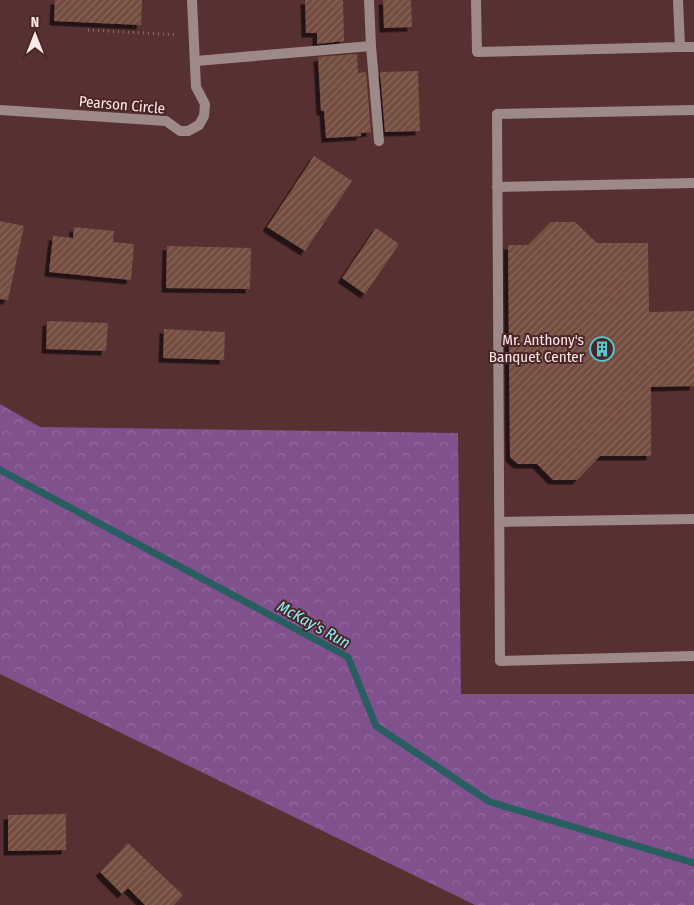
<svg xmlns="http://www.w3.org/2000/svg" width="694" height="905" viewBox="0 0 694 905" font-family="'Fira Sans Condensed',sans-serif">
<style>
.forest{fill:url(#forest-crowns)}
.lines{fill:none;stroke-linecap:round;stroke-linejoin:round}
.stream{stroke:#285e60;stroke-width:7}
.building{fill:url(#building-hatch);filter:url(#shadow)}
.path{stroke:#8f6e6f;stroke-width:3;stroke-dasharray:1 4;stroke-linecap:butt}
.service{stroke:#9e8989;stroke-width:10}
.minor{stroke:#9e8989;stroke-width:10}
.labels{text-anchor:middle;stroke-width:4;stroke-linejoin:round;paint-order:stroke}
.street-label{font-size:15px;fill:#ffeae9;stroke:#4c2627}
.poi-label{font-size:15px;fill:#ffeae9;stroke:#4c2627;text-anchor:end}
.water-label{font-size:16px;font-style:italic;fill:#85f5fa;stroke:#4c2627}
</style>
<defs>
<pattern id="forest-crowns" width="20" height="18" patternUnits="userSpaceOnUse" patternTransform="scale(1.25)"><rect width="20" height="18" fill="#81518e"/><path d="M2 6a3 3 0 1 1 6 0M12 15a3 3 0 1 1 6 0" fill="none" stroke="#946a9e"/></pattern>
<pattern id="building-hatch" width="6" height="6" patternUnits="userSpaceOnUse" patternTransform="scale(1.25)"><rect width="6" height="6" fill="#744d40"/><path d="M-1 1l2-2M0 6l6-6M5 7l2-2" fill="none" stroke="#89675c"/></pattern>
<filter id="shadow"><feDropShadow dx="-4.5" dy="4.5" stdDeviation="0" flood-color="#0009"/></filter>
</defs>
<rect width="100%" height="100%" fill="#573031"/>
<!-- forest -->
<path class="forest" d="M0,404L40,427L458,433L461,694H694V905H475L0,674Z"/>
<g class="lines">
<!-- stream -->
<path class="stream" d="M0,470L348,657L376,726L490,802L694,863"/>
</g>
<!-- building -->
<path class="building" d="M55,0H142L141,25L54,21Z
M305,0H343L344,41L317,44V33H306Z
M383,0H411L412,27L384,28Z
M357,54L358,73L366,72L371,132L361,133V136L326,138L324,111H321L318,57Z
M418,71L420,131L385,132L380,72Z
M314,156L352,181L305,251L267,227Z
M0,221L24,226L8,300L0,299Z
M551,222H575L597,243H648L649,312L694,311V386L651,387V456H600L577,480H553L537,464H518L510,457L508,245H528Z
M74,227L114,231L113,242L134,244L131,280L49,272L53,236L73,238Z
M376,228L399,244L365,294L342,278Z
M167,246L251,248L250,289L166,288Z
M47,321L108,323L106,351L46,349Z
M164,329L225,332L224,360L163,358Z
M66,814V850L8,851V815Z
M128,843L183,895L174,905H145L128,888L122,894L100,872Z"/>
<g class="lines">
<!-- path -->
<path class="path" d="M88,30L178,35"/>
<!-- service -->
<path class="service" d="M369,0L371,46
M476,0L477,52L680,47
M678,0L680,47H694
M196,61L371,46L379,141
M694,110L497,114L500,661L694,656
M497,187L694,183
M499,522L694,519"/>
<!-- minor -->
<path class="minor" d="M0,110L166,121L180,131H188L199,125L204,116L205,104L196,87L192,0"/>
</g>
<!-- icons -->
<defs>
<g id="building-ring" transform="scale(1.25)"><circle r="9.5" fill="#4c2627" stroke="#51ccd2" stroke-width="1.5"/><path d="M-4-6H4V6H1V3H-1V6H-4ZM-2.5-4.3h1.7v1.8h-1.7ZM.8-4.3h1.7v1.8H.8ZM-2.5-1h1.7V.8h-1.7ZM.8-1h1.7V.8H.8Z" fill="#51ccd2"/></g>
</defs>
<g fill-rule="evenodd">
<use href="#building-ring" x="602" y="349"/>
</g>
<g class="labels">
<!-- street labels -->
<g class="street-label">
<text transform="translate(122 105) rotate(5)" y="5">Pearson Circle</text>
</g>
<!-- poi labels -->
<g class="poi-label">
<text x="584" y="345">Mr. Anthony's<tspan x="584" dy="17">Banquet Center</tspan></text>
</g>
<!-- water labels -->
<g class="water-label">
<text transform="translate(314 624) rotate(29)" y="6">McKay's Run</text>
</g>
</g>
<!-- north arrow -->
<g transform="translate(35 35)" stroke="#4c2627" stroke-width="4" paint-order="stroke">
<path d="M0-4L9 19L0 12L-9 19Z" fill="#ffeae9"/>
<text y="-8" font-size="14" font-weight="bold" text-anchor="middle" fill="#ffeae9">N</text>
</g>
</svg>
